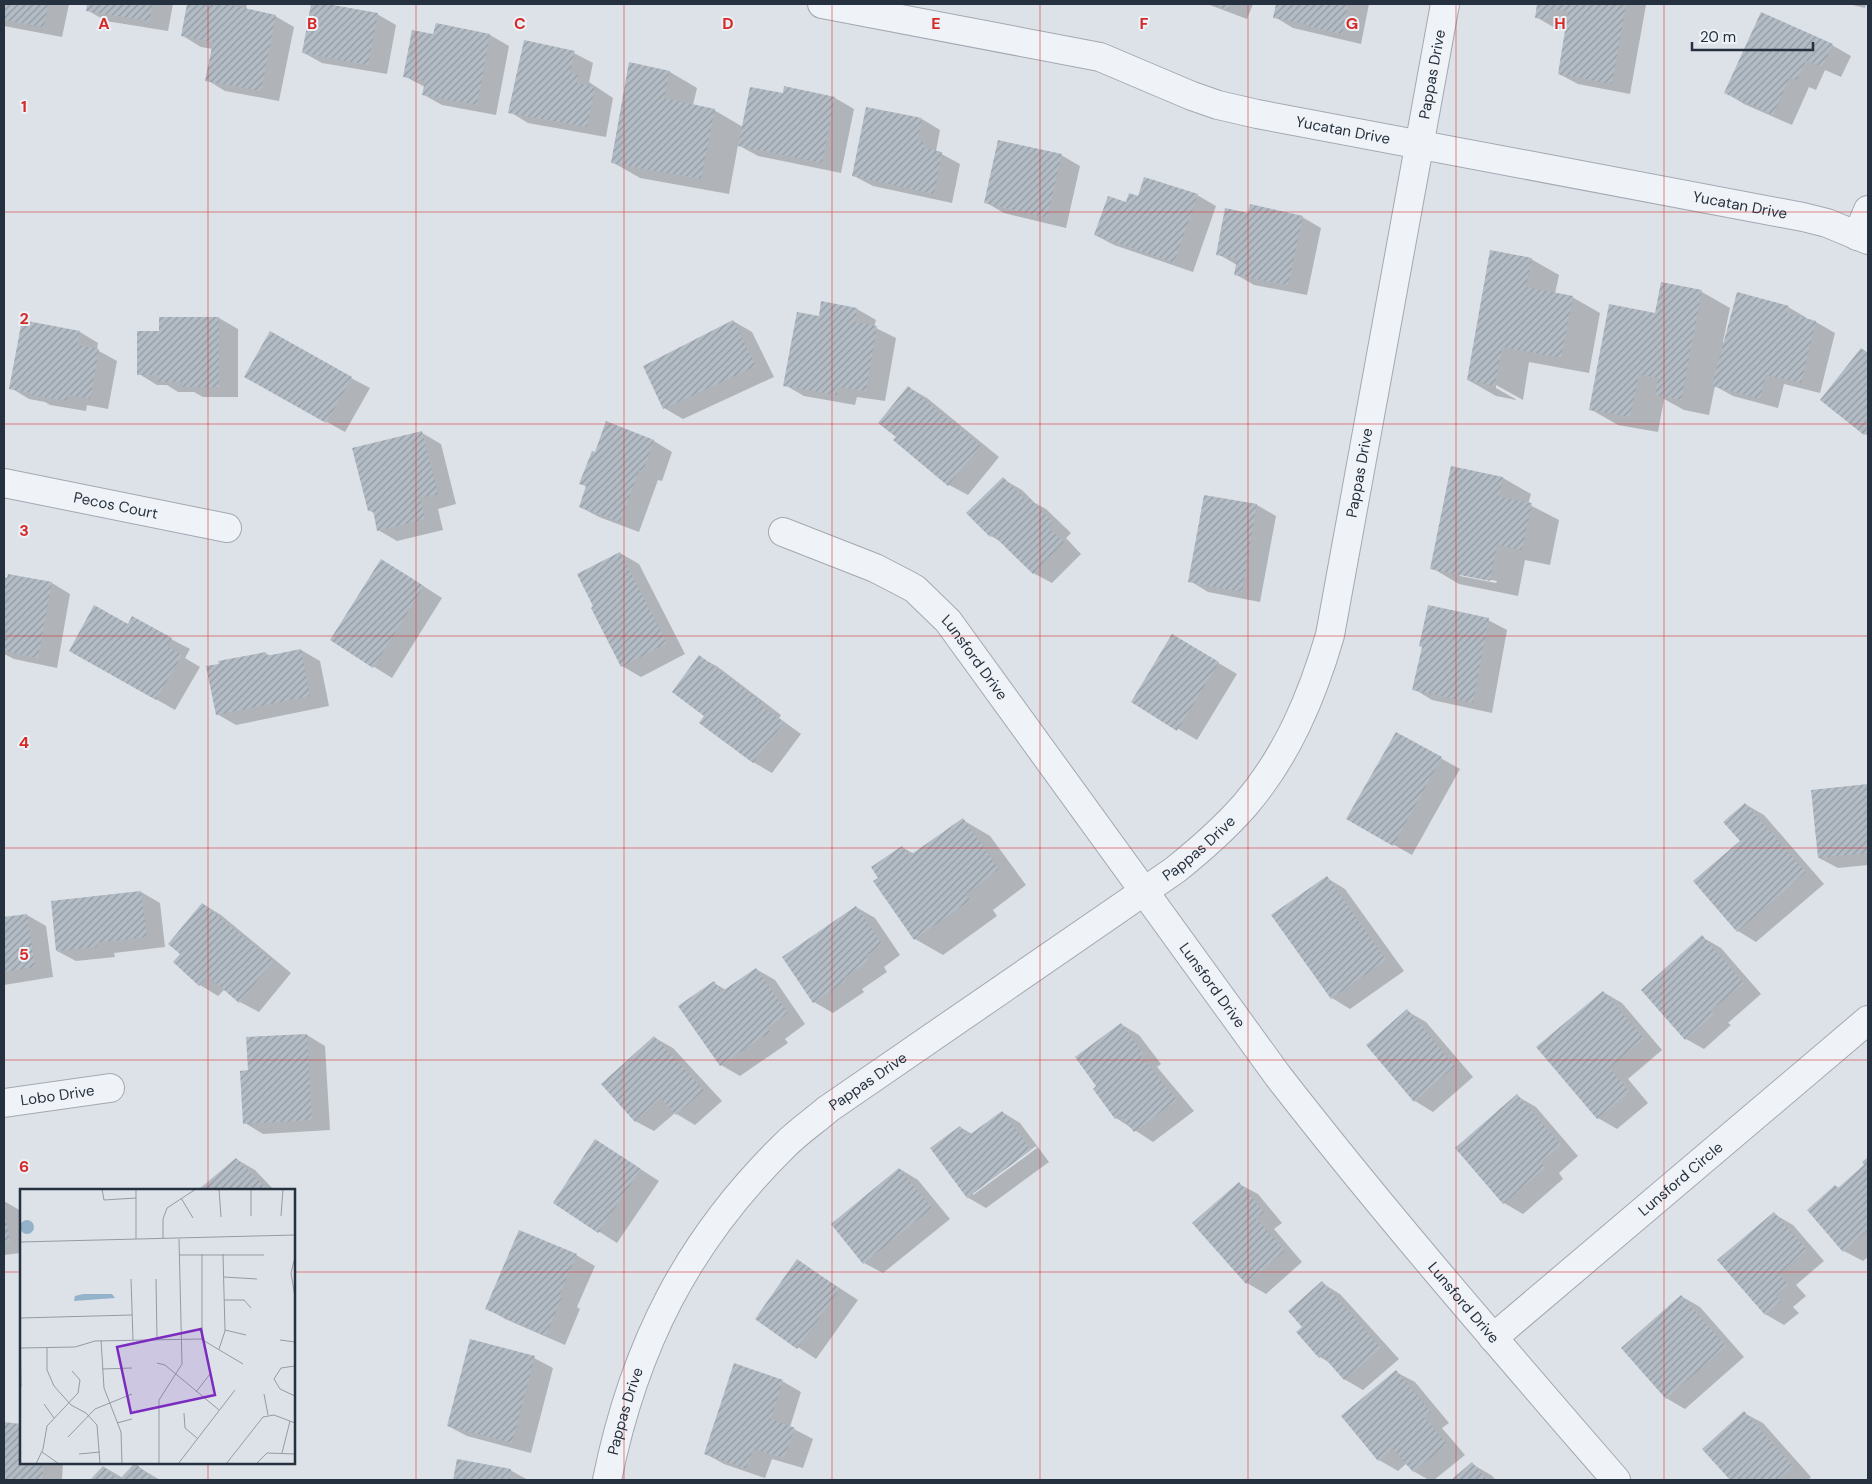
<svg xmlns="http://www.w3.org/2000/svg" width="1872" height="1484" viewBox="0 0 1872 1484" font-family="'DM Sans',sans-serif">
<style>
.shadow{fill:#0003;fill-rule:evenodd}
.building{fill:url(#building-hatch)}
.lines{fill:none;stroke-linecap:round;stroke-linejoin:round}
.street-casing{stroke:#a2a9b2;stroke-width:30}
.street{stroke:#eff2f6;stroke-width:28}
.grid{fill:none;stroke:#d62828;stroke-width:1;stroke-opacity:0.55}
.labels{text-anchor:middle;stroke-width:4;stroke-linejoin:round;paint-order:stroke}
.street-label{font-size:15px;fill:#25313f;stroke:#ecf1f5}
.inset-road{fill:none;stroke:#939ba4;stroke-width:1}
.view{fill:#7b2cbf;fill-opacity:0.15;stroke:#7b2cbf;stroke-width:2.5}
.inset-edge{fill:none;stroke:#25313f;stroke-width:2.5}
.grid-label{font-size:16px;text-anchor:middle;font-weight:bold;fill:#d62828;stroke:#ecf1f5;stroke-width:4;stroke-linejoin:round;paint-order:stroke}
</style>
<defs>
<pattern id="building-hatch" width="6" height="6" patternUnits="userSpaceOnUse" patternTransform="scale(1.25)"><rect width="6" height="6" fill="#b3bbc5"/><path d="M-1 1l2-2M0 6l6-6M5 7l2-2" fill="none" stroke="#9199a1"/></pattern>
</defs>
<rect width="100%" height="100%" fill="#dde2e8"/>
<!-- shadow -->
<path class="shadow" d="M4,4H69L62,37L4,26Z
M88,4H173L168,31L106,21L87,10Z
M189,4H247L246,10L275,16L294,27L279,101L225,91L207,80L213,49L201,47L183,36Z
M312,4L377,14L396,25L387,74L322,63L304,53Z
M1207,4H1253L1247,19Z
M1277,4H1369L1361,44L1293,28L1275,17Z
M1538,4L1646,5L1630,94L1578,84L1559,74L1566,30L1555,28L1536,17Z
M1848,4H1866L1865,8Z
M436,24L490,35L509,46L496,115L442,105L424,95L425,87L404,76L434,36Z
M1832,45L1851,56L1841,77L1825,70L1816,90L1809,87L1792,125L1744,104L1726,93Z
M574,53L593,63L589,82L613,98L606,137L528,123L510,112Z
M670,72L697,88L693,105L714,110L743,127L784,94L785,87L835,98L854,109L841,173L758,156L738,145L729,194L640,178L612,162Z
M922,119L940,130L936,151L960,164L952,203L873,186L854,176Z
M1061,155L1080,166L1066,228L1004,213L985,202Z
M1197,195L1216,206L1193,272L1114,245L1095,235L1127,204L1139,197Z
M1249,215L1302,217L1321,228L1307,295L1254,285L1235,274L1237,265L1218,254Z
M1531,259L1559,275L1555,294L1572,297L1600,313L1589,373L1529,362L1523,400L1496,385V388L1517,400L1496,396L1468,380Z
M1662,284L1702,292L1730,308L1723,342L1725,343L1788,307L1807,318L1806,319L1816,322L1835,333L1820,393L1784,384L1778,408L1733,396L1715,386L1709,415L1684,410L1664,399L1658,432L1618,425L1590,409L1656,314Z
M822,303L857,309L876,320L874,327L896,338L885,401L857,397L855,405L804,396L785,385L820,317Z
M219,318L238,329V397H203L194,392H178L167,385H157L139,374L161,332Z
M733,321L752,332L774,377L683,419L664,408Z
M80,332L98,343L97,350L117,361L108,409L87,405L86,411L50,405L45,402L29,399L11,388Z
M1861,349L1868,353V436L1821,400Z
M351,378L370,388L345,432L264,387Z
M908,387L927,398L999,457L968,495L949,485L897,437Z
M607,423L654,441L672,452L662,481L658,480L639,532L599,517L580,507L587,487L581,483L595,453Z
M422,433L441,444L456,504L438,509L443,530L397,541L378,530L375,514L369,510Z
M1452,468L1503,478L1531,494L1528,504L1559,520L1550,565L1525,560L1518,596L1459,584L1432,568ZM1460,574L1497,581L1496,583L1460,576Z
M1003,479L1022,490L1035,503L1046,509L1071,533L1066,538L1081,554L1052,583L1033,573L1003,543L991,536Z
M1205,496L1257,505L1276,516L1260,602L1208,592L1190,581Z
M620,553L639,564L685,654L641,677L622,666L592,608Z
M400,571L442,598L392,678L331,640Z
M4,579L52,583L70,594L57,668L14,659L4,654Z
M1488,620L1507,630L1492,713L1432,700L1414,689Z
M128,626L171,639L190,649L185,658L200,667L175,710L70,650Z
M1173,636L1237,674L1197,740L1133,702Z
M301,650L320,661L329,706L236,725L217,714L265,653L271,656Z
M700,657L718,667L781,715L779,718L801,734L772,773L753,762L706,716Z
M1396,733L1460,769L1412,855L1348,819Z
M1868,785V865L1838,868L1819,858L1812,791Z
M1745,804L1764,815L1824,884L1756,942L1738,931L1742,841Z
M963,820L990,836L1026,885L993,910L997,916L943,955L915,939L880,878L902,847L914,854Z
M1327,878L1345,889L1404,971L1350,1009L1332,998Z
M141,892L160,903L165,947L114,953L115,957L76,961L57,951Z
M203,904L221,915L291,973L259,1012L240,1002L225,989L218,996L200,985L182,954Z
M856,907L875,918L900,955L884,967L887,972L862,989L864,992L833,1013L814,1002L784,958Z
M27,915L46,926L53,977L4,985V918Z
M1702,937L1721,948L1761,994L1728,1023L1731,1025L1704,1049L1686,1039Z
M756,969L775,980L805,1024L785,1039L788,1043L740,1076L721,1065L680,1006L714,983L726,990Z
M1603,992L1622,1003L1662,1050L1628,1079L1648,1103L1617,1129L1598,1118L1538,1047Z
M1407,1011L1426,1022L1473,1077L1433,1112L1415,1101Z
M1121,1024L1139,1035L1161,1064L1157,1067L1194,1111L1153,1142L1116,1118Z
M307,1035L325,1046L330,1130L263,1134L245,1123L249,1072Z
M655,1038L673,1048L722,1101L695,1125L675,1113L654,1131L635,1121Z
M1517,1096L1536,1107L1578,1156L1559,1173L1563,1179L1523,1214L1504,1203L1457,1149Z
M1002,1112L1020,1123L1049,1162L986,1208L967,1197L960,1127L972,1134ZM1036,1146L1037,1148L973,1195V1192Z
M614,1152L659,1181L617,1243L554,1203Z
M236,1159L255,1170L274,1190H200Z
M1868,1159V1257L1863,1261L1844,1251L1835,1186L1840,1189L1866,1165L1864,1162Z
M900,1169L918,1180L950,1219L883,1273L864,1263Z
M1239,1184L1258,1194L1282,1223L1274,1229L1302,1262L1266,1294L1247,1283Z
M4,1201L21,1211V1253L4,1255Z
M1774,1214L1793,1225L1824,1261L1796,1285L1806,1296L1793,1307L1799,1313L1784,1325L1765,1314Z
M576,1255L595,1266L577,1307L580,1309L565,1345L505,1319L487,1308Z
M798,1261L858,1300L816,1359L756,1319Z
M1322,1283L1340,1294L1399,1359L1363,1390L1344,1379L1330,1363L1320,1357L1304,1327Z
M1681,1296L1700,1307L1744,1357L1685,1409L1666,1398Z
M534,1358L553,1368L531,1453L467,1436L448,1426Z
M1396,1372L1415,1382L1449,1423L1442,1428L1465,1455L1434,1480H1429L1413,1471L1407,1463L1398,1471L1379,1460Z
M782,1381L801,1392L790,1427L813,1439L803,1468L772,1459L765,1478L724,1464L706,1454Z
M1744,1413L1763,1423L1811,1477L1808,1480H1732L1704,1449Z
M4,1423L21,1425V1463H63L62,1480H4Z
M458,1460L510,1470L528,1480H455Z
M1472,1464L1491,1475L1496,1480H1453Z
M135,1465L160,1480H92L104,1467L123,1478Z"/>
<!-- building -->
<path class="building" d="M4,4H48L44,27L4,20Z
M87,4H153L149,21L86,11Z
M187,4H226L276,15L261,91L205,81L213,42L181,36Z
M311,4H327L378,13L368,65L302,53Z
M1213,4H1230L1228,10Z
M1276,4H1348L1342,34L1306,26L1307,24L1273,18Z
M1537,4H1626L1612,84L1558,74L1568,12L1551,9L1548,20L1535,18Z
M1761,12L1833,44L1822,67L1806,60L1797,80L1790,77L1773,115L1724,93Z
M436,23L490,34L477,105L422,95L425,81L403,77L412,30L433,34Z
M524,40L575,51L570,73L578,75L577,83L595,86L587,127L508,113Z
M629,62L670,71L664,98L715,109L701,179L611,163Z
M784,86L835,97L822,163L738,146L750,87L783,93Z
M866,107L922,118L918,141L924,142V148L942,152L934,194L852,176Z
M998,140L1062,154L1047,218L984,203Z
M1144,177L1198,194L1174,263L1094,235L1108,196L1126,202L1129,193L1138,196Z
M1250,204L1303,216L1288,285L1234,275L1237,259L1216,255L1225,208L1248,213Z
M1490,250L1532,258L1526,287L1573,296L1561,358L1502,347L1495,386L1467,380Z
M1661,282L1702,290L1681,400L1655,395L1658,378L1639,374L1630,417L1589,410L1609,304L1655,313Z
M1737,292L1789,306L1787,313L1816,321L1801,383L1766,375L1760,399L1712,386Z
M821,301L857,308L855,322L877,326L866,391L838,387L837,395L783,386L797,312L819,316Z
M159,317H219V387H183V382H158V375H137V331H159Z
M22,320L80,331L77,345L99,349L90,399L68,395V401L30,395L31,393L9,389Z
M733,320L756,366L663,409L643,366Z
M270,331L352,377L326,423L244,377Z
M1861,348L1868,353V431L1864,435L1820,400Z
M908,386L981,446L948,486L893,440L896,437L878,423Z
M606,421L654,440L643,471L639,470L620,522L579,507L586,486L579,484L592,451L595,452Z
M422,431L438,494L420,498L425,519L377,531L373,510L368,511L352,448Z
M1451,466L1503,477L1499,497L1532,503L1522,550L1497,545L1490,581L1430,569Z
M1003,477L1025,499L1028,497L1053,522L1048,527L1064,542L1033,574L993,535L990,537L966,513Z
M1204,495L1257,504L1242,592L1188,582Z
M620,552L667,643L621,667L591,608L593,606L577,574Z
M381,559L424,586L373,668L330,640Z
M8,574L52,582L38,658L4,651V577L7,578Z
M94,605L128,624L132,616L172,638L167,646L182,655L156,700L69,651Z
M1428,605L1489,618L1473,703L1412,690L1422,647L1419,646Z
M1172,634L1219,662L1177,731L1131,702Z
M301,649L310,696L216,715L206,666L219,664L218,661L266,652V656Z
M699,655L763,703L761,706L784,722L753,763L699,723L704,716L672,692Z
M1396,732L1442,757L1393,846L1346,819Z
M1868,784V853L1818,858L1811,790Z
M1745,803L1806,872L1737,932L1693,881L1740,841L1723,822Z
M963,818L999,869L966,894L970,900L914,940L873,881L878,878L871,867L902,846L909,856Z
M1327,876L1386,960L1331,999L1271,915Z
M141,891L147,937L96,943L97,947L56,951L51,901Z
M202,903L273,961L239,1003L208,976L199,986L173,962L180,954L168,944Z
M856,906L882,944L866,956L869,961L844,978L846,981L813,1003L782,957Z
M27,914L35,967L4,972V917Z
M1702,935L1744,983L1710,1011L1714,1014L1685,1040L1641,990Z
M756,968L788,1013L767,1028L770,1032L720,1066L678,1006L714,981L721,992Z
M1603,991L1644,1038L1610,1068L1630,1092L1597,1119L1536,1047Z
M1407,1009L1455,1066L1414,1102L1366,1045Z
M1121,1023L1143,1053L1140,1055L1177,1100L1134,1132L1121,1115L1115,1119L1093,1089L1096,1086L1075,1057Z
M307,1034L312,1120L243,1124L240,1071L248,1070L246,1037Z
M654,1036L704,1090L676,1115L661,1098L635,1122L601,1084Z
M1517,1094L1561,1145L1541,1162L1545,1168L1503,1204L1455,1148Z
M1002,1111L1031,1150L967,1198L930,1148L960,1126L968,1136Z
M595,1139L641,1169L598,1233L553,1203Z
M1868,1157V1230L1843,1252L1807,1210L1835,1185L1838,1188L1864,1165L1862,1162Z
M236,1158L268,1190H198Z
M899,1168L932,1208L863,1264L831,1224Z
M1239,1182L1264,1212L1256,1218L1285,1251L1246,1284L1192,1223Z
M4,1209L10,1241L4,1242Z
M1774,1212L1807,1250L1779,1274L1788,1285L1775,1295L1781,1301L1765,1315L1717,1260Z
M519,1230L577,1254L559,1296L562,1297L546,1336L485,1309Z
M797,1259L840,1289L797,1349L755,1319Z
M1322,1281L1381,1348L1344,1380L1322,1355L1319,1358L1296,1332L1302,1327L1288,1311Z
M1681,1295L1726,1346L1666,1399L1621,1348Z
M470,1339L535,1356L512,1443L447,1426Z
M734,1363L783,1380L771,1419L795,1428L784,1458L753,1449L746,1469L704,1454Z
M1396,1370L1431,1412L1424,1417L1447,1444L1413,1472L1393,1449L1378,1461L1341,1416Z
M1744,1411L1793,1466L1778,1480H1730L1702,1449Z
M4,1422L21,1424V1463H44L42,1480L4,1479Z
M457,1459L511,1469L509,1480H453Z
M1472,1462L1487,1480H1451Z
M135,1463L154,1480H90L103,1466L119,1480Z"/>
<g class="lines">
<!-- street casing -->
<g class="street-casing">
<g id="street">
<path id="s1" d="M822,4L1100,57L1192,96L1218,105L1257,114L1803,217L1827,223L1868,240"/>
<path d="M1857,236L1868,210"/>
<path id="s2" d="M4,483L227,528"/>
<path id="s3" d="M783,532L875,568L906,584L915,589L948,621L1278,1076C1386,1215 1501,1347 1616,1480"/>
<path id="s4" d="M4,1103L110,1088"/>
<path id="s5" d="M1493,1338L1868,1020"/>
<path id="s6" d="M607,1480C634,1347 687,1241 785,1145C798,1132 814,1121 828,1109L1175,870C1200,850 1224,829 1245,805C1287,756 1312,697 1330,635L1445,4"/>
</g>
</g>
<!-- street -->
<use href="#street" class="street"/>
</g>
<!-- grid -->
<path class="grid" d="M208,4V1190M416,4V1480M624,4V1480M832,4V1480M1040,4V1480M1248,4V1480M1456,4V1480M1664,4V1480M4,212H1868M4,424H1868M4,636H1868M4,848H1868M4,1060H1868M4,1272H21M294,1272H1868M208,1463V1480"/>
<g class="labels">
<!-- street labels -->
<g class="street-label">
<text dy="5" stroke="none"><textPath href="#s6" startOffset="1720">Pappas Drive</textPath></text>
<text dy="5" stroke="none"><textPath href="#s1" startOffset="538">Yucatan Drive</textPath></text>
<text dy="5" stroke="none"><textPath href="#s1" startOffset="942">Yucatan Drive</textPath></text>
<text dy="5" stroke="none"><textPath href="#s6" startOffset="1315">Pappas Drive</textPath></text>
<text dy="5" stroke="none"><textPath href="#s2" startOffset="114">Pecos Court</textPath></text>
<text dy="5" stroke="none"><textPath href="#s3" startOffset="235">Lunsford Drive</textPath></text>
<text dy="5" stroke="none"><textPath href="#s6" startOffset="895">Pappas Drive</textPath></text>
<text dy="5" stroke="none"><textPath href="#s3" startOffset="640">Lunsford Drive</textPath></text>
<text dy="5" stroke="none"><textPath href="#s6" startOffset="490">Pappas Drive</textPath></text>
<text dy="5" stroke="none"><textPath href="#s4" startOffset="54">Lobo Drive</textPath></text>
<text dy="5" stroke="none"><textPath href="#s5" startOffset="246">Lunsford Circle</textPath></text>
<text dy="5" stroke="none"><textPath href="#s3" startOffset="1045">Lunsford Drive</textPath></text>
<text dy="5" stroke="none"><textPath href="#s6" startOffset="71">Pappas Drive</textPath></text>
</g>
</g>
<!-- overview -->
<g transform="translate(20 1189)">
<rect width="275" height="275" fill="#dde2e8"/>
<path d="M0 38a7 7 0 1 1 14 0a7 7 0 1 1-14 0ZM63,105H92L95,109L54,112L55,107Z" fill="#94b3cb"/>
<path class="inset-road" d="M82,0L84,11L116,9M116,0V50M199,0L201,28M161,9L173,29M231,27V0M261,27L263,0M143,50V30L147,19L176,0M0,53L275,46M182,65V151M159,66H244M275,68L271,84L275,108M204,88L237,90M111,90L113,151M136,90L137,150M204,111H224L231,119M0,129L112,126M0,129L1,198M205,141L226,146M81,151L84,199L101,243L102,275M260,151L275,153M27,158V181L34,197L51,216L66,224L77,236L80,275M1,159L55,158L75,152L181,150L223,175M199,160L205,142L203,65M137,174L145,176L199,221M275,177L261,179L254,190L260,200L275,207M82,180L112,179M176,203L190,185M244,205L248,226M24,215L34,229M164,224L165,239L177,249M97,234L112,230M48,248L75,220L112,205M22,263L39,275M262,264L270,232M59,265L80,263M16,275L23,260L27,237L58,204L60,191L52,182M139,275V211L162,175L159,50M158,275L215,201M206,275L243,228L254,226L275,234M236,275L247,264L275,265"/>
<path class="view" d="M181,140L195,206L111,224L97,158Z"/>
<rect width="275" height="275" class="inset-edge"/>
</g>
<g class="grid-label">
<text x="104" y="29">A</text>
<text x="312" y="29">B</text>
<text x="520" y="29">C</text>
<text x="728" y="29">D</text>
<text x="936" y="29">E</text>
<text x="1144" y="29">F</text>
<text x="1352" y="29">G</text>
<text x="1560" y="29">H</text>
<text x="24" y="112">1</text>
<text x="24" y="324">2</text>
<text x="24" y="536">3</text>
<text x="24" y="748">4</text>
<text x="24" y="960">5</text>
<text x="24" y="1172">6</text>
</g>
<!-- border -->
<rect width="1872" height="1484" fill="none" stroke="#25313f" stroke-width="10"/>
<!-- scale -->
<path d="M1692 42v8h121v-8" fill="none" stroke="#25313f" stroke-width="2.5"/>
<text x="1700" y="42" font-size="15" fill="#25313f" stroke="#ecf1f5" stroke-width="4" paint-order="stroke">20 m</text>
</svg>
